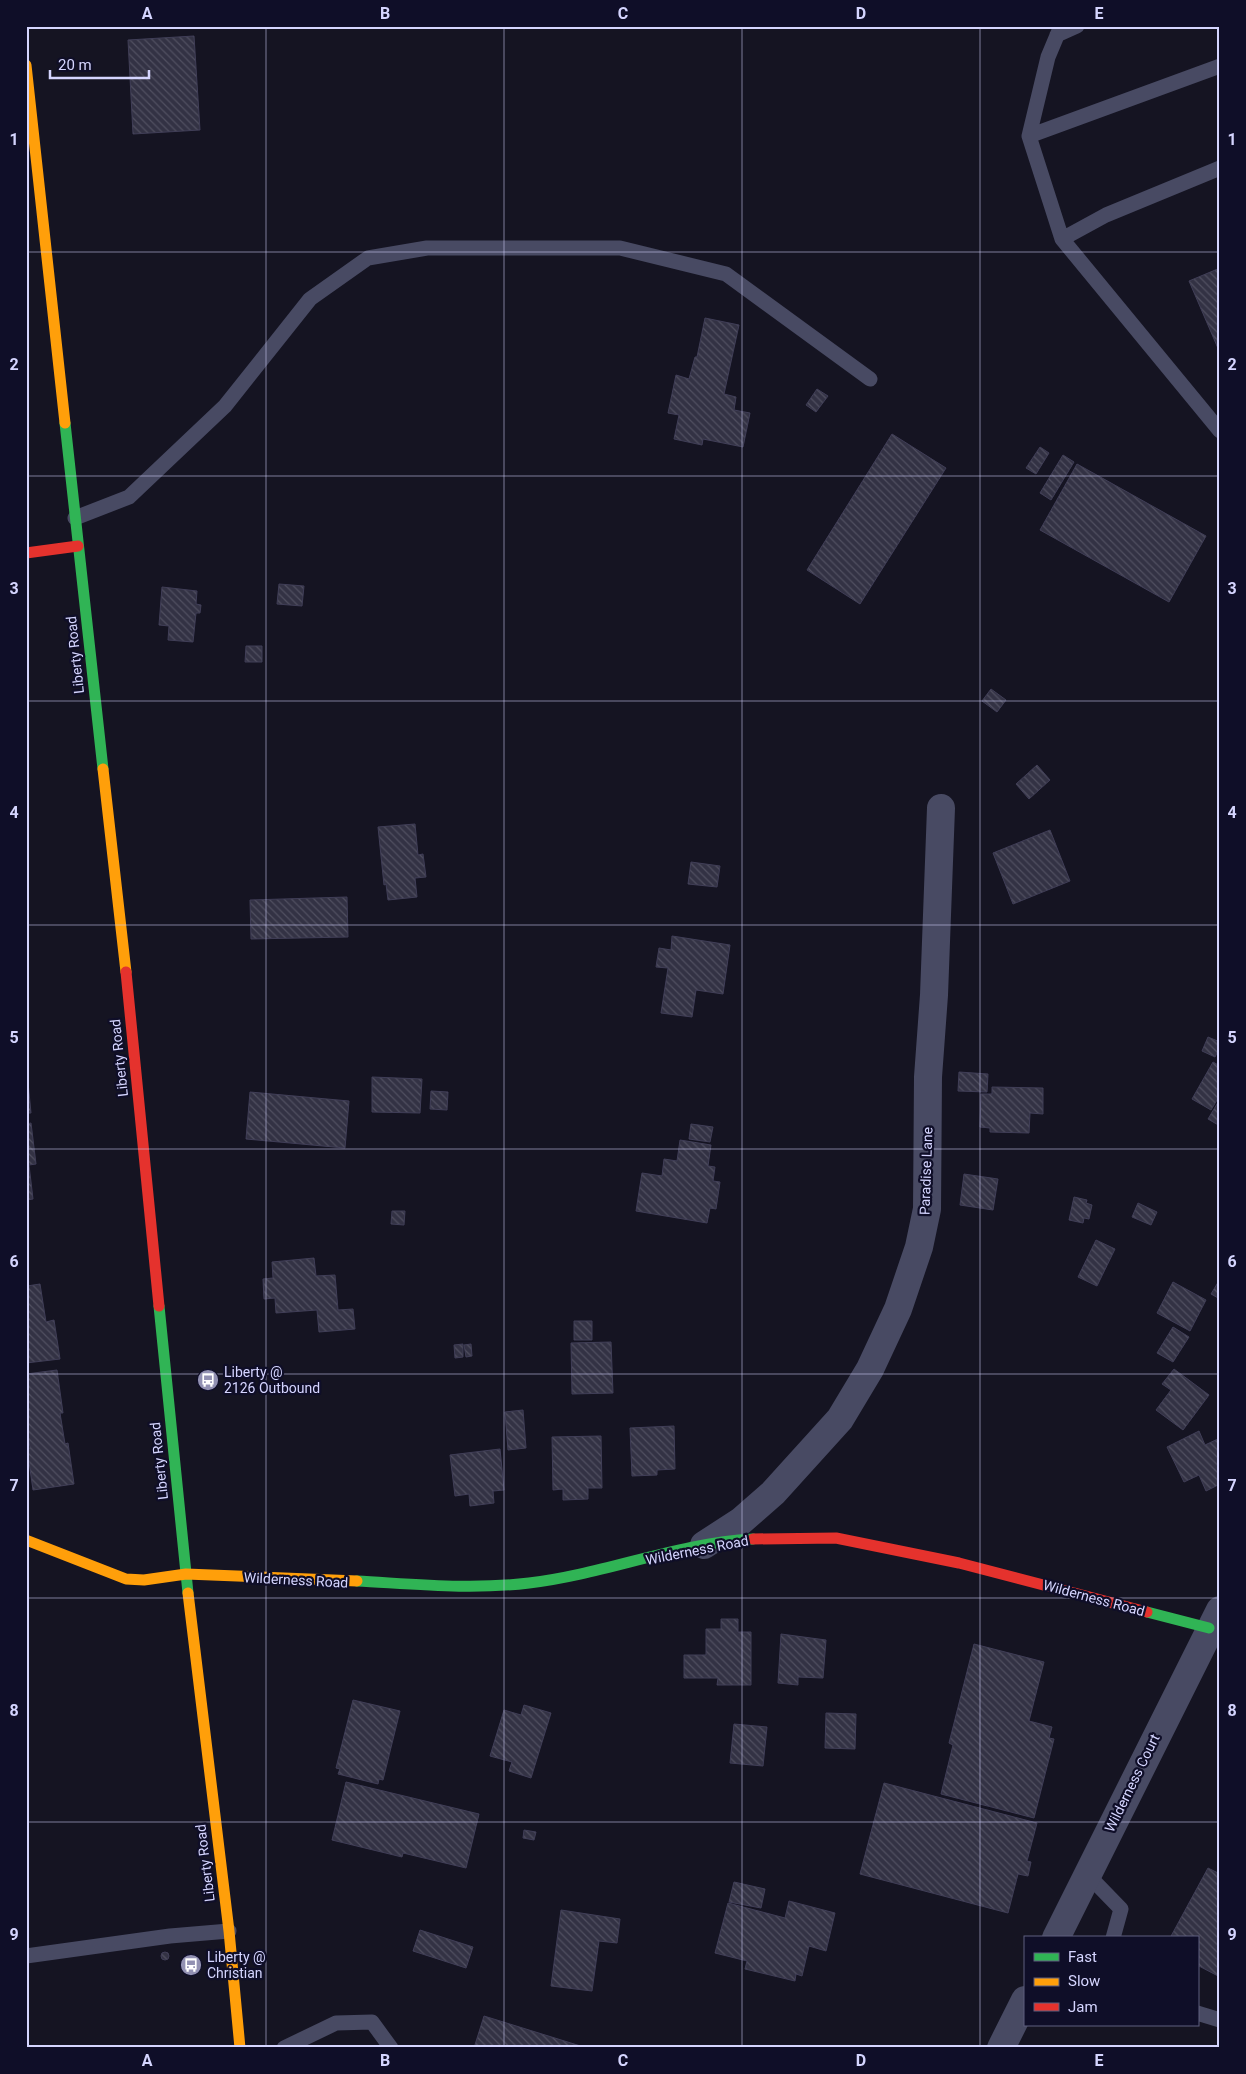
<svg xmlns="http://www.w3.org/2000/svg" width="1246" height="2074" viewBox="0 0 1246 2074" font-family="Roboto,sans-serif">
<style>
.building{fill:url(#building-back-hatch);stroke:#403e57}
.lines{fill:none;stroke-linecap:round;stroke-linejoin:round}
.lane{stroke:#484a63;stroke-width:15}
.street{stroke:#484a63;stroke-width:28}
.fast{stroke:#30b455;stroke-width:11}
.slow{stroke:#ff9f0a;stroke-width:11}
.jam{stroke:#e5322d;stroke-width:11}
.grid{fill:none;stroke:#d5d5ff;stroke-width:1;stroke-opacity:0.55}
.labels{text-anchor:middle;stroke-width:4.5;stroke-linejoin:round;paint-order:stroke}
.street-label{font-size:14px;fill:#d5d5ff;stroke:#0f0e28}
.poi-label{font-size:14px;fill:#d5d5ff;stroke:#0f0e28;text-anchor:start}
.neatline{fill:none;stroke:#d5d5ff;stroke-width:2}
.grid-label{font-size:16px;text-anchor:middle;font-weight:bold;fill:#d5d5ff}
</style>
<defs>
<pattern id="building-back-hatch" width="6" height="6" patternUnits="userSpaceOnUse" patternTransform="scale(1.25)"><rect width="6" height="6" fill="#333244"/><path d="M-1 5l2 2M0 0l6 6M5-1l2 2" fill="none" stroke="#504f60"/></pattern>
</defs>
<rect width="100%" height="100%" fill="#151422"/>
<!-- building -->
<path class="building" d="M194,36L200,130L133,134L128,40Z
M1220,268V353L1189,281Z
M705,318L739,325L724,394L736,397L734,410L750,413L743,447L703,439L702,445L674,439L679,415L668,413L676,375L689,379L695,357H697Z
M817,389L828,396L816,412L806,405Z
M892,434L946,468L860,604L807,570Z
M1040,447L1049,453L1036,474L1026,468Z
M1063,455L1074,462L1051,500L1040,493Z
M1077,464L1206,536L1169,602L1040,530Z
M279,584L304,586L302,606L277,604Z
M162,587L197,591L196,604L201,605L200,613H196L193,642L168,640L169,626L159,625Z
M246,646H262V662H245Z
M991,689L1006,700L997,712L982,701Z
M1037,765L1050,780L1029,799L1016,784Z
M415,824L418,855L423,854L426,877L415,878L417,897L388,900L386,884L384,885L378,827Z
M1050,830L1070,881L1013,904L993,853Z
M691,862L720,866L717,887L688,884Z
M347,897L348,937L251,939L250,900Z
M672,936L730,945L723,994L696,990L692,1017L661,1013L668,968L656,967L659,948L671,950Z
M1208,1037L1220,1042V1047L1215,1057L1202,1051Z
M1213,1062L1220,1066V1095L1211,1110L1192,1099Z
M27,1072L31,1113H26V1072Z
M959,1072L988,1074L987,1092L958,1091Z
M372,1077L422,1079L420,1113L372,1112Z
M992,1087L1043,1088V1114L1030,1113L1029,1133L990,1132V1128L980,1127L981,1094H992Z
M431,1091L448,1092L447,1110L430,1109Z
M250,1092L349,1101L345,1148L246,1139Z
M1220,1099V1126L1208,1119Z
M31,1123L36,1164L29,1165L33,1199L26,1200V1124Z
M691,1124L713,1127L710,1142L689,1139Z
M680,1140L711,1145L708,1166L715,1167L713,1181L720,1182L716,1209L710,1208L707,1223L636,1211L642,1173L662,1176L664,1159L677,1161Z
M964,1174L998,1179L993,1210L960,1205Z
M1074,1197L1087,1200L1086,1203L1092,1205L1089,1219L1084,1218L1083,1223L1069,1220Z
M1138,1203L1157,1212L1151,1225L1132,1217Z
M392,1211H405L404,1225L391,1224Z
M1096,1240L1115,1249L1097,1286L1078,1277Z
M314,1258L316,1276L335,1275L338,1310L353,1309L355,1329L319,1332L317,1310L276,1313L275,1298L264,1299L263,1279L273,1278L272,1262Z
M26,1277L27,1286L40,1284L46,1322L54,1320L60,1359L26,1363Z
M1220,1279V1299L1211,1294Z
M1173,1282L1206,1300L1190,1331L1157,1313Z
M574,1321H592V1340H574Z
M1173,1327L1189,1337L1173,1362L1157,1353Z
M611,1342L613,1393L572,1394L571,1343Z
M463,1344V1357L455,1358L454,1345Z
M471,1344L472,1356L466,1357L464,1345Z
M1174,1369L1209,1395L1183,1430L1156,1410L1171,1390L1162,1384Z
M57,1370L63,1413H60L65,1444L68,1443L74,1484L33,1490L27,1448H30L26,1420V1374Z
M523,1410L526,1448L508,1450L505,1412Z
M674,1426L675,1469L657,1470V1475L632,1476L630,1428Z
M1199,1431L1205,1445L1220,1438V1484L1206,1491L1199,1475L1184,1482L1167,1447Z
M601,1436L602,1488H588V1499L563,1500V1489L553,1490L552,1437Z
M500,1449L504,1490L493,1491L494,1503L470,1506L469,1494L455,1496L450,1455Z
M721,1619H738V1632H751V1685H717L718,1678H684V1655H706V1629H721Z
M781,1634L826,1640L823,1678L798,1677V1685L778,1683Z
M974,1644L1044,1662L1029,1721L1052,1727L1049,1738L1054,1739L1034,1818L941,1794L953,1745L949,1743Z
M353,1700L400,1711L383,1780L379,1779L378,1784L338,1774L340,1769L336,1768Z
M524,1705L551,1713L531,1778L509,1771L512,1762L490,1756L504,1710L521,1715Z
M826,1713L856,1714L855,1749L825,1748Z
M734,1724L767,1727L763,1766L730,1763Z
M346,1782L479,1814L466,1868L403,1853L402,1857L332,1840Z
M884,1783L1037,1823L1027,1861L1031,1862L1028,1876L1018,1874L1008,1913L860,1874Z
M524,1830L536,1832L534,1840L523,1838Z
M1208,1868L1220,1874V1977L1197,1965V1938H1170Z
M734,1882L765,1889L761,1908L729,1902Z
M789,1901L835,1913L826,1951L809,1946L802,1976L796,1974L795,1981L745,1969L747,1961L715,1953L728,1903L785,1918Z
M561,1910L620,1919L617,1943L599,1941L592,1991L551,1986Z
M420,1930L473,1947L466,1968L413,1951Z
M161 1956a4 4 0 1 1 8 0a4 4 0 1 1-8 0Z
M484,2016L587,2048H474Z"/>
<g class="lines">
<!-- lane -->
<path class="lane" d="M1061,26L1048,57L1029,136L1062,239L1220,431
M1057,35L1077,26
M1029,136L1220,66
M1062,239L1106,215L1220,168
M75,518L129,497L225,406L310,299L368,258L427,248H620L726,274L870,379
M1087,1874L1121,1909L1113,1938
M26,1956L170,1936L229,1931
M1197,2013L1220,2020
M284,2048L336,2023L372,2022L391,2048"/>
<!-- street -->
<path class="street" d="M704,1545L741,1521L773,1493L840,1419L870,1369L898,1309L919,1247L927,1209L928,1077L934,995L941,808
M1056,1938L1220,1610
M1001,2048L1025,2000"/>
<!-- fast -->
<path class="fast" d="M65,423L103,769
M159,1306L188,1593
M357,1581C414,1584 472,1590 529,1583C605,1574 677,1543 753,1539
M1147,1612L1209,1628"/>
<!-- slow -->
<path class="slow" d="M26,65L65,423
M103,769L126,972
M26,1540L126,1579L144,1580L186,1574L357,1581
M188,1593L229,1931L240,2048"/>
<!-- jam -->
<path class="jam" d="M26,553L78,546
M126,972L159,1306
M753,1539L836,1538L959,1563L1147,1612"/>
</g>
<!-- grid -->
<path class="grid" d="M266,26V2048M504,26V2048M742,26V2048M980,26V2048M26,252H1220M26,476H1220M26,701H1220M26,925H1220M26,1149H1220M26,1374H1220M26,1598H1220M26,1822H1220"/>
<!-- icons -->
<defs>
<g id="bus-disc" transform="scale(1.125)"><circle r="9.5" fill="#9291b2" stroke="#0f0e28"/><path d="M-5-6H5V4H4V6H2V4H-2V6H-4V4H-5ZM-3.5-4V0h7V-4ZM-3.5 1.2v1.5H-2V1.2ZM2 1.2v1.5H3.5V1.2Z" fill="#fff"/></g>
</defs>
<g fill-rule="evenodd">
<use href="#bus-disc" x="208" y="1380"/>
<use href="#bus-disc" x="191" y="1965"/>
</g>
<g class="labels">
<!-- street labels -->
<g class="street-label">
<text transform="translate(75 655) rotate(-96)" y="5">Liberty Road</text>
<text transform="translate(119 1058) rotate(-96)" y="5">Liberty Road</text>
<text transform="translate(926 1171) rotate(-88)" y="5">Paradise Lane</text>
<text transform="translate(159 1461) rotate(-96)" y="5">Liberty Road</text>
<text transform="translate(697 1550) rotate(-11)" y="5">Wilderness Road</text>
<text transform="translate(296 1580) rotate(3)" y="5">Wilderness Road</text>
<text transform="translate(1094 1598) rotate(15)" y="5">Wilderness Road</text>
<text transform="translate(1132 1783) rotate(-64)" y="5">Wilderness Court</text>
<text transform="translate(205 1863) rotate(-97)" y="5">Liberty Road</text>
</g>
<!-- poi labels -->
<g class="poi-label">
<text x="224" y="1377">Liberty @<tspan x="224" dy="16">2126 Outbound</tspan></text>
<text x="207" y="1962">Liberty @<tspan x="207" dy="16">Christian</tspan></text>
</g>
</g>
<!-- border -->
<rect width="1246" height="2074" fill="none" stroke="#0f0e28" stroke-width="55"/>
<!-- legend -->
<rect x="1024" y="1936" width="175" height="90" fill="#0f0e28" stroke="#5e5e7e"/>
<rect x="1034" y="1953" width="25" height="8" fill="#30b455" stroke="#5e5e7e"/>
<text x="1068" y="1962" font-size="15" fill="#d5d5ff">Fast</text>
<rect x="1034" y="1978" width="25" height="8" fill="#ff9f0a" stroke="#5e5e7e"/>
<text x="1068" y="1986" font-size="15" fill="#d5d5ff">Slow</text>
<rect x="1034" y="2003" width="25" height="8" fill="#e5322d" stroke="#5e5e7e"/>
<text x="1068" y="2012" font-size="15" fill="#d5d5ff">Jam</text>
<!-- scale -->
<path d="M50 70v8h99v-8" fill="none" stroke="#d5d5ff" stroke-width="2.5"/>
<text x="58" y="70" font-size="15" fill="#d5d5ff" stroke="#0f0e28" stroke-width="4" paint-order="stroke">20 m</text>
<rect x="28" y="28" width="1190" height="2018" class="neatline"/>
<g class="grid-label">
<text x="147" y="19">A</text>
<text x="385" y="19">B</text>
<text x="623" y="19">C</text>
<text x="861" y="19">D</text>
<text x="1099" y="19">E</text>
<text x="14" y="145">1</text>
<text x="1232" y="145">1</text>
<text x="14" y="370">2</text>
<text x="1232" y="370">2</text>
<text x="14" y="594">3</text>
<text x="1232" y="594">3</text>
<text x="14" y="818">4</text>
<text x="1232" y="818">4</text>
<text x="14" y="1043">5</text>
<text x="1232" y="1043">5</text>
<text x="14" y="1267">6</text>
<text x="1232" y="1267">6</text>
<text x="14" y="1491">7</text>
<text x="1232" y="1491">7</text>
<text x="14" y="1716">8</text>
<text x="1232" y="1716">8</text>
<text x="14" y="1940">9</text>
<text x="1232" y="1940">9</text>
<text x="147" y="2066">A</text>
<text x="385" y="2066">B</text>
<text x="623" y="2066">C</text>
<text x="861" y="2066">D</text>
<text x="1099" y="2066">E</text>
</g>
</svg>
